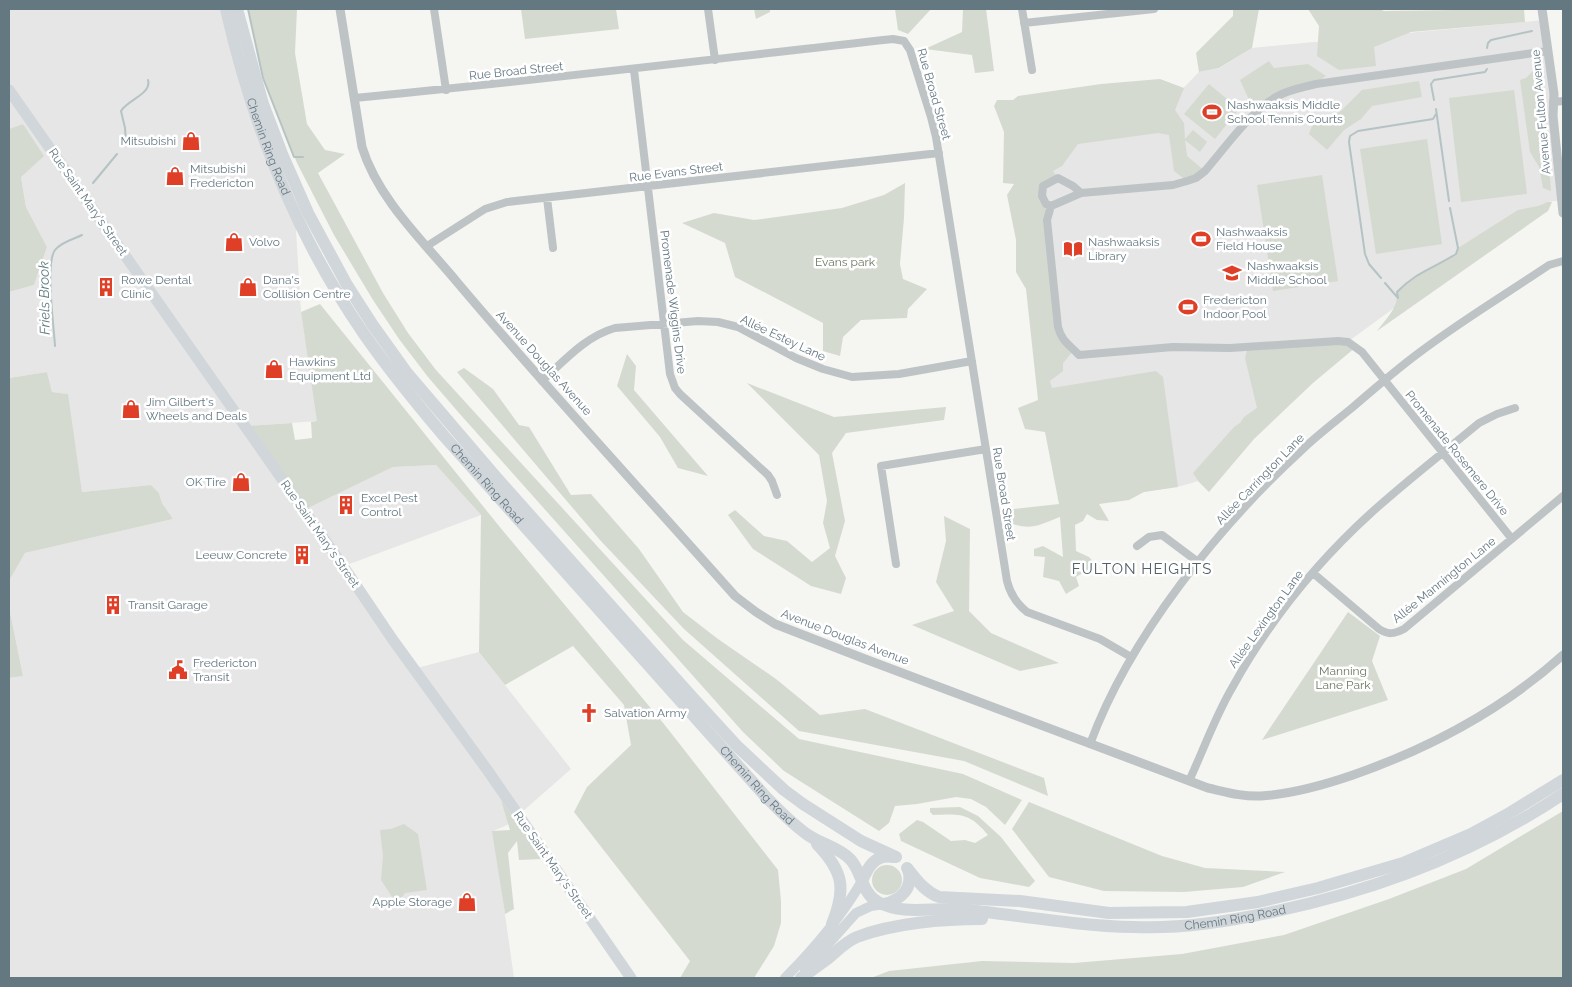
<svg xmlns="http://www.w3.org/2000/svg" width="1572" height="987" viewBox="0 0 1572 987" font-family="Raleway,sans-serif">
<style>
.built{fill:#e5e6e5}
.green{fill:#d5dad0}
.lines{fill:none;stroke-linecap:round;stroke-linejoin:round}
.stream{stroke:#b5c3c5;stroke-width:2}
.minor{stroke:#bec3c5;stroke-width:8}
.tertiary{stroke:#bec3c5;stroke-width:9}
.secondary{stroke:#d1d6da;stroke-width:10}
.primary{stroke:#d1d6da;stroke-width:11}
.trunk{stroke:#d1d6da;stroke-width:12}
.labels{text-anchor:middle;stroke-width:5;stroke-linejoin:round;paint-order:stroke}
.street-label{font-size:12px;fill:#647882;stroke:#fff}
.poi-label{font-size:12px;fill:#647882;stroke:#fff;text-anchor:start}
.park-label{font-size:12px;fill:#6a7963;stroke:#fff}
.water-label{font-size:14px;font-style:italic;fill:#607a7f;stroke:#fff}
.quarter-label{font-size:15px;letter-spacing:1px;fill:#526067;stroke:#fff}
</style>
<rect width="100%" height="100%" fill="#f5f5f1"/>
<!-- built -->
<path class="built" d="M9,9H226L295,215L301,312L318,421L245,426L304,510L393,467L436,465L481,515L344,566L413,669L479,652L571,769L507,825L493,831L514,978H9V678L23,676L9,607V581L25,553L173,519L162,503L159,493L151,485L82,492L67,394L52,392L47,372L9,378V292L34,285L47,247L26,207L21,177L24,124L9,129Z
M1544,20L1561,200L1547,202L1538,206L1394,308L1301,376L1198,481L1181,486L1144,492L1054,479L1032,168L1064,140L1168,104L1199,72L1220,68L1252,48Z"/>
<!-- green -->
<path class="green" d="M248,9H297L295,53L307,124L325,150L345,154L318,173L383,293L408,333L436,370L683,640L799,739L963,774L1022,800L1005,825L986,807L971,799L956,797L917,804L895,806L889,823L879,831L784,771L743,732L459,413L428,377L399,339L373,300L334,235L297,163L263,78Z
M521,9H616L619,29L525,39Z
M754,9H770V12L756,19Z
M895,9H931L908,34L898,30Z
M963,9H986L994,71L975,73L972,55L925,49L962,32Z
M1233,9H1259L1252,48L1219,68L1199,72L1196,53L1233,16Z
M1308,9H1379L1384,11L1524,9L1525,22L1411,32L1374,47L1376,66L1339,70L1317,56L1319,26Z
M1269,61L1274,68L1308,64L1326,76C1307,91 1275,101 1251,104L1240,80Z
M1541,63L1551,191L1543,188L1539,167L1530,152L1520,80L1526,78Z
M1160,79L1184,88L1175,110L1184,123L1185,139L1193,130L1207,142L1200,152L1185,140L1187,156L1205,171L1187,181L1174,171L1169,135L1158,133L1078,144L1062,166L1053,171L1058,178L1043,186L1042,196L1051,206L1047,220L1058,327L1074,350L1063,363V371L1050,381L1052,388L1156,371L1163,377L1178,487L1144,492L1129,500L1099,504L1109,521L1097,520L1087,514L1083,521L1075,525L1076,551L1089,557L1096,565L1076,577L1079,586L1066,594L1059,581L1043,577L1045,557L1034,556V549L1043,546L1063,557L1060,517C1036,526 1032,531 1006,522L1005,510L1059,504L1045,432L1025,429L1018,408L1038,400L1026,289L1016,272V240L1007,195L1014,184L1003,183L1004,132L994,106L997,100H1013L1018,96L1101,84Z
M1419,81L1422,97L1372,106L1361,119L1344,130L1327,150L1309,134L1312,126L1341,111L1362,90Z
M1209,84L1239,109L1215,139L1184,114Z
M1514,90L1527,194L1461,202L1449,98Z
M23,124L44,156L21,177L26,207L47,247L34,285L9,292V129Z
M1427,139L1442,244L1376,254L1360,149Z
M1322,175L1338,281L1273,291L1257,185Z
M905,183L904,218L900,264L903,279L927,289L908,309L907,318L861,320L843,337L840,356L823,351V323L735,277L725,243L682,223L714,213L754,220L842,208L884,195Z
M1547,202H1552L1548,211L1377,331C1386,319 1399,307 1397,292C1416,272 1434,268 1456,254L1458,248L1518,210L1538,206Z
M320,304L499,526L664,724L778,870L781,901V923L774,946L754,978H680L690,961L574,812L587,787L631,745L624,705L573,646L505,685L479,652L481,515L436,465L393,467L304,510L244,426L292,423L295,440L312,438L311,422L317,421L301,312Z
M1338,341L1356,347L1313,383L1254,439L1209,492L1198,481L1193,473L1234,427L1240,423L1244,417L1257,408L1245,358L1248,347Z
M627,354L636,366L634,390L708,476L678,468L660,437L617,386Z
M464,368L493,389L519,425L529,427L571,495L591,494L639,549L683,612L718,639L776,679L820,715L865,709L1044,778L1048,796L964,761L799,731L684,629L600,540L457,372Z
M47,372L52,392L68,394L82,492L151,485L159,493L162,503L173,519L25,553L9,581V378Z
M747,383L834,417L946,407L944,420L846,433L832,453L845,521L835,556L846,578L841,594L811,586L753,549L728,515L735,510L764,536L787,541L812,562L830,548L823,523L827,501L819,455Z
M944,516L970,529L969,611L991,633L1059,663L1020,671L912,625L954,611L936,582L946,541Z
M9,607L23,676L9,678Z
M1348,612L1380,636L1372,661L1388,700L1262,740Z
M501,800L542,859L519,860L517,841L508,853L514,909L505,914L492,831L510,830Z
M1029,802L1162,856L1205,868L1285,872L1243,887L1184,892L1104,891L1049,877L1012,829Z
M960,807L978,816L1001,837L1035,881L1029,887L980,878L901,841L899,834L917,820L923,822L951,841L965,840L975,843L988,835C969,812 960,814 933,815L930,812V808Z
M1563,811V978H871L889,971L982,961L1074,963L1182,954L1284,935L1389,899L1466,869Z
M404,824L418,834L427,890L405,893L400,900H394L381,880L383,856L380,830L391,829Z
M872 880a15 15 0 1 1 30 0a15 15 0 1 1-30 0Z"/>
<g class="lines">
<!-- stream -->
<path class="stream" d="M248,9L263,78L294,157H303
M1487,48L1488,43L1491,40L1532,31
M1434,100L1431,84L1434,80L1485,72L1487,69
M1436,109L1449,201
M126,143L125,128L121,111C127,100 152,94 148,80
M93,183L117,154
M1381,278L1369,264L1365,254L1349,142L1350,136L1358,131L1433,119L1436,114
M1385,283L1398,298
M1398,298L1397,292C1416,272 1434,268 1456,254L1458,248L1450,208
M55,346C54,327 45,263 55,250C61,242 74,239 82,235"/>
<!-- minor -->
<path class="minor" d="M434,9L446,90
M708,9L715,60
M1022,9L1032,70
M1024,23L1154,9
M634,70L670,374L675,388L680,394L768,475L772,481L777,495
M354,98C534,81 713,59 893,39L904,41L910,50L931,117L936,137L1007,581C1010,594 1016,603 1027,612L1100,639L1131,657
M1553,102L1563,101
M547,198L553,248
M1051,206L1046,204L1042,196L1043,186L1058,178L1073,186L1081,193
M427,246L485,209L507,202L939,153
M542,381C564,361 586,336 615,328L698,321L718,322L738,327L796,358L823,369L852,377L899,374L972,361
M1512,539L1362,352L1348,342L1338,341L1230,348L1173,347L1079,355C1069,344 1062,342 1058,327L1047,220L1051,206L1081,193L1173,185L1187,181L1196,178L1205,171C1226,147 1253,107 1282,94C1293,89 1304,87 1316,84L1548,51
M1137,546L1149,537L1162,535L1198,562
M896,564L881,466L986,449
M1313,573L1379,629C1388,635 1394,634 1404,629L1563,496
M1090,744C1130,636 1219,526 1304,448C1319,434 1336,421 1353,407C1375,388 1397,369 1420,352C1461,321 1506,294 1549,265L1563,261
M1189,781C1203,751 1215,717 1232,688C1268,623 1316,563 1371,513C1405,482 1443,453 1479,423L1497,414L1515,408"/>
<!-- tertiary -->
<path class="tertiary" d="M340,9L362,147C378,199 423,241 457,282C547,389 642,491 735,596L756,612L775,624L865,659L1208,788C1226,792 1243,797 1261,796C1292,794 1324,785 1353,775C1430,748 1503,709 1563,655
M1542,9L1554,94L1553,116L1563,213"/>
<!-- secondary -->
<path class="secondary" d="M805,970L856,913L871,906L884,904
M785,978C814,949 841,917 862,881"/>
<!-- primary -->
<path class="primary" d="M9,90L343,566L393,640L488,771L631,978"/>
<!-- trunk -->
<g class="trunk">
<path id="s1" d="M226,9C252,124 297,237 364,334C389,370 416,403 444,436L766,797C779,810 792,824 808,835C821,844 838,847 850,859C862,871 861,893 878,902C902,915 929,908 955,909C965,909 976,911 986,912C1035,918 1084,926 1134,927C1182,929 1230,921 1277,911C1380,889 1475,853 1563,794"/>
<path d="M237,9L263,104L282,154L308,213L347,285L372,324L407,373L495,476L693,698L738,747L784,790L803,804L861,841L896,857"/>
<path d="M817,844C844,872 846,889 832,924"/>
<path d="M907,868C917,880 924,891 939,897L1020,901L1109,913L1187,912L1258,902L1318,888L1403,863L1471,834L1506,815L1563,780"/>
<path d="M862,881C868,867 875,854 893,857"/>
<path d="M884,904C901,900 914,888 908,869"/>
<path d="M801,978C809,972 818,966 826,960C836,952 845,942 857,937C893,923 944,919 982,919"/>
</g>
</g>
<!-- icons -->
<defs>
<g id="stadium-bare" transform="scale(1.5)"><path d="M0-5a6.5 5 0 1 0 0 10a6.5 5 0 1 0 0-10ZM-3.5-1.8h7v3.6h-7Z" fill="#df3f27" stroke="#fff" stroke-width="2.5" paint-order="stroke"/></g>
<g id="shop-bare" transform="scale(1.5)"><path d="M-5-2.5h2.3a2.7 3.5 0 0 1 5.4 0H5L5.5 6h-11ZM-1.5-2.5h3a1.5 2.3 0 0 0-3 0Z" fill="#df3f27" stroke="#fff" stroke-width="2.5" paint-order="stroke"/></g>
<g id="library-bare" transform="scale(1.5)"><path d="M-6-4Q-3-5.5-.7-3.5V5Q-3 3-6 4ZM6-4Q3-5.5 .7-3.5V5Q3 3 6 4Z" fill="#df3f27" stroke="#fff" stroke-width="2.5" paint-order="stroke"/></g>
<g id="school-bare" transform="scale(1.5)"><path d="M0-5L7-2L0 1L-7-2ZM-4 1L0 2.5L4 1V4Q0 6-4 4Z" fill="#df3f27" stroke="#fff" stroke-width="2.5" paint-order="stroke"/></g>
<g id="building-bare" transform="scale(1.5)"><path d="M-4-6H4V6H1V3H-1V6H-4ZM-2.5-4.3h1.7v1.8h-1.7ZM.8-4.3h1.7v1.8H.8ZM-2.5-1h1.7V.8h-1.7ZM.8-1h1.7V.8H.8Z" fill="#df3f27" stroke="#fff" stroke-width="2.5" paint-order="stroke"/></g>
<g id="civic-bare" transform="scale(1.5)"><path d="M-.6-6.5H3V-4.5H.6V-3L4-1V1h2V6H-6V1h2V-1L-.6-3ZM-1.2 2.5V6h2.4V2.5Z" fill="#df3f27" stroke="#fff" stroke-width="2.5" paint-order="stroke"/></g>
<g id="church-bare" transform="scale(1.5)"><path d="M-1.2-6h2.4v3.5h3.3v2.4h-3.3V6h-2.4V-.1h-3.3v-2.4h3.3Z" fill="#df3f27" stroke="#fff" stroke-width="2.5" paint-order="stroke"/></g>
</defs>
<g fill-rule="evenodd">
<use href="#stadium-bare" x="1212" y="112"/>
<use href="#shop-bare" x="191" y="141"/>
<use href="#shop-bare" x="175" y="176"/>
<use href="#stadium-bare" x="1201" y="239"/>
<use href="#shop-bare" x="234" y="242"/>
<use href="#library-bare" x="1073" y="249"/>
<use href="#school-bare" x="1232" y="273"/>
<use href="#building-bare" x="106" y="287"/>
<use href="#shop-bare" x="248" y="287"/>
<use href="#stadium-bare" x="1188" y="307"/>
<use href="#shop-bare" x="274" y="369"/>
<use href="#shop-bare" x="131" y="409"/>
<use href="#shop-bare" x="241" y="482"/>
<use href="#building-bare" x="346" y="505"/>
<use href="#building-bare" x="302" y="555"/>
<use href="#building-bare" x="113" y="605"/>
<use href="#civic-bare" x="178" y="670"/>
<use href="#church-bare" x="589" y="713"/>
<use href="#shop-bare" x="467" y="902"/>
</g>
<g class="labels">
<!-- street labels -->
<g class="street-label">
<text transform="translate(516 71) rotate(-6)" y="4">Rue Broad Street</text>
<text transform="translate(934 94) rotate(74)" y="4">Rue Broad Street</text>
<text transform="translate(1541 112) rotate(-95)" y="4">Avenue Fulton Avenue</text>
<text dy="4" stroke="none"><textPath href="#s1" startOffset="144">Chemin Ring Road</textPath></text>
<text transform="translate(676 172) rotate(-7)" y="4">Rue Evans Street</text>
<text transform="translate(88 202) rotate(55)" y="4">Rue Saint Mary's Street</text>
<text transform="translate(673 302) rotate(83)" y="4">Promenade Wiggins Drive</text>
<text transform="translate(783 338) rotate(25)" y="4">Allée Estey Lane</text>
<text transform="translate(544 363) rotate(48)" y="4">Avenue Douglas Avenue</text>
<text transform="translate(1457 453) rotate(51)" y="4">Promenade Rosemere Drive</text>
<text transform="translate(1260 479) rotate(-46)" y="4">Allée Carrington Lane</text>
<text dy="4" stroke="none"><textPath href="#s1" startOffset="549">Chemin Ring Road</textPath></text>
<text transform="translate(1004 494) rotate(81)" y="4">Rue Broad Street</text>
<text transform="translate(320 534) rotate(55)" y="4">Rue Saint Mary's Street</text>
<text transform="translate(1444 580) rotate(-39)" y="4">Allée Mannington Lane</text>
<text transform="translate(1266 619) rotate(-54)" y="4">Allée Lexington Lane</text>
<text transform="translate(845 637) rotate(21)" y="4">Avenue Douglas Avenue</text>
<text dy="4" stroke="none"><textPath href="#s1" startOffset="954">Chemin Ring Road</textPath></text>
<text transform="translate(553 865) rotate(55)" y="4">Rue Saint Mary's Street</text>
<text dy="4" stroke="none"><textPath href="#s1" startOffset="1486">Chemin Ring Road</textPath></text>
</g>
<!-- poi labels -->
<g class="poi-label">
<text x="1227" y="109">Nashwaaksis Middle<tspan x="1227" dy="14">School Tennis Courts</tspan></text>
<text x="176" y="145" text-anchor="end">Mitsubishi</text>
<text x="190" y="173">Mitsubishi<tspan x="190" dy="14">Fredericton</tspan></text>
<text x="1216" y="236">Nashwaaksis<tspan x="1216" dy="14">Field House</tspan></text>
<text x="249" y="246">Volvo</text>
<text x="1088" y="246">Nashwaaksis<tspan x="1088" dy="14">Library</tspan></text>
<text x="1247" y="270">Nashwaaksis<tspan x="1247" dy="14">Middle School</tspan></text>
<text x="121" y="284">Rowe Dental<tspan x="121" dy="14">Clinic</tspan></text>
<text x="263" y="284">Dana's<tspan x="263" dy="14">Collision Centre</tspan></text>
<text x="1203" y="304">Fredericton<tspan x="1203" dy="14">Indoor Pool</tspan></text>
<text x="289" y="366">Hawkins<tspan x="289" dy="14">Equipment Ltd</tspan></text>
<text x="146" y="406">Jim Gilbert's<tspan x="146" dy="14">Wheels and Deals</tspan></text>
<text x="226" y="486" text-anchor="end">OK Tire</text>
<text x="361" y="502">Excel Pest<tspan x="361" dy="14">Control</tspan></text>
<text x="287" y="559" text-anchor="end">Leeuw Concrete</text>
<text x="128" y="609">Transit Garage</text>
<text x="193" y="667">Fredericton<tspan x="193" dy="14">Transit</tspan></text>
<text x="604" y="717">Salvation Army</text>
<text x="452" y="906" text-anchor="end">Apple Storage</text>
</g>
<!-- park labels -->
<g class="park-label">
<text x="845" y="266">Evans park</text>
<text x="1343" y="675">Manning<tspan x="1343" dy="14">Lane Park</tspan></text>
</g>
<!-- water labels -->
<g class="water-label">
<text transform="translate(44 298) rotate(-91)" y="5">Friels Brook</text>
</g>
<!-- quarter labels -->
<g class="quarter-label">
<text x="1142" y="574">FULTON HEIGHTS</text>
</g>
</g>
<!-- border -->
<rect width="1572" height="987" fill="none" stroke="#647882" stroke-width="20"/>
</svg>
